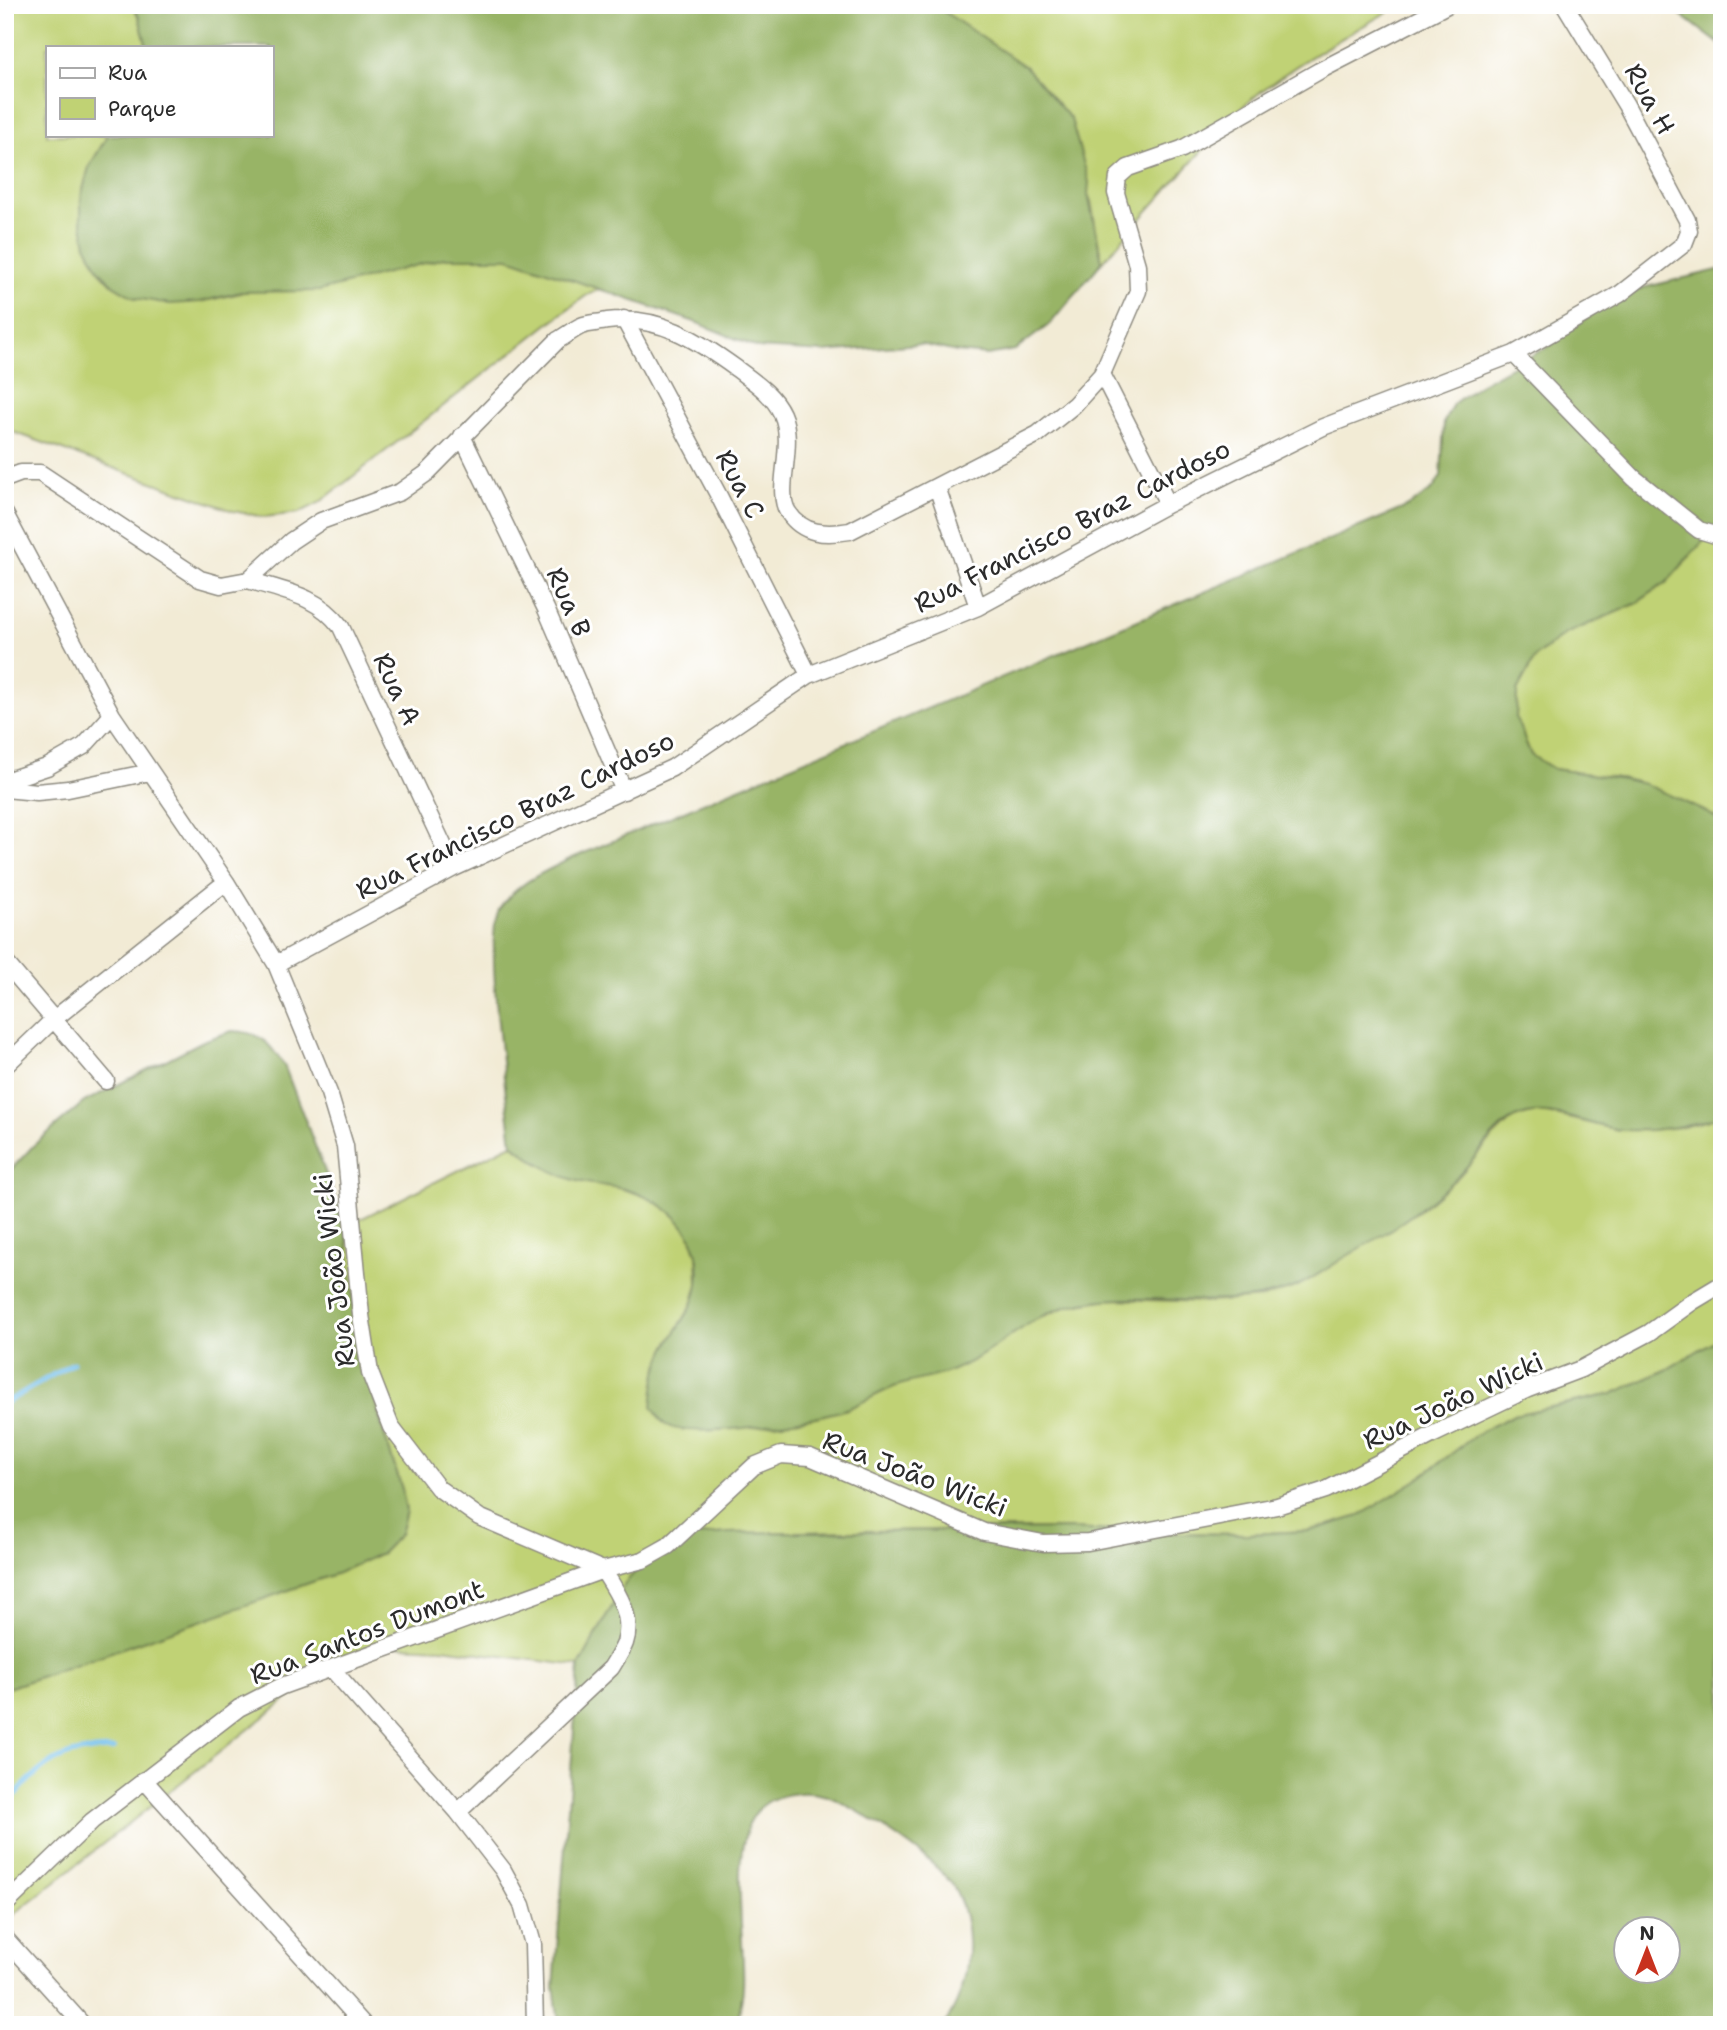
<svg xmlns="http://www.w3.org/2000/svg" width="1727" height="2030" viewBox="0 0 1727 2030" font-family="'Shantell Sans',sans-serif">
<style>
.green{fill:#c0d274;stroke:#767e50;stroke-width:2}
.forest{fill:#98b466;stroke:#627048;stroke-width:2;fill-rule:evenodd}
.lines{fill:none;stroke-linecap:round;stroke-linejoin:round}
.stream{stroke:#75c1ef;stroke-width:5}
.minor-casing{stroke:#8e8b80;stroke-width:19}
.minor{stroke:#fff;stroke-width:16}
.labels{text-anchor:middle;stroke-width:6;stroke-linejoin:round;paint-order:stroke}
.street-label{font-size:26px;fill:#2b2b2b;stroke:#fff}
</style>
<rect width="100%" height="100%" fill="#fff"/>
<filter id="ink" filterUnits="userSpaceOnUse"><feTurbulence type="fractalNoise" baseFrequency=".0143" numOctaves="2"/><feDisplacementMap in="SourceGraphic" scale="14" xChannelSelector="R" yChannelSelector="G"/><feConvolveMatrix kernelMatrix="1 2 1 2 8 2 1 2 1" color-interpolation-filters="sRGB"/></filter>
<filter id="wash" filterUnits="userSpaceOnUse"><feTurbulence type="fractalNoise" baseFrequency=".00686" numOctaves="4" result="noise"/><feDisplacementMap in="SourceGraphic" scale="28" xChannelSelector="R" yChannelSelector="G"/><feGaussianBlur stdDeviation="1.57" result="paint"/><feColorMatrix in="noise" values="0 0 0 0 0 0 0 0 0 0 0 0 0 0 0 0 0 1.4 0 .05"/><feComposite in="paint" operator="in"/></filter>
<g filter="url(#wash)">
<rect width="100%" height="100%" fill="#f2ebd5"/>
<!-- green -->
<path class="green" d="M5,5H132L139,17L147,47H47V135H108L89,167L99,270L113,285L135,298L200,302L237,294L320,267L475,242L615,282L587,295L561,314L319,503L299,513L264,517L233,511L5,429Z
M915,5H1399C1342,39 1282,69 1234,115L1102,262L1091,201L1077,169Z
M1722,520V821L1702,810L1624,779L1554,769L1531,755L1516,718L1517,691L1536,656L1565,634L1635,604L1667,582Z
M1538,1111L1619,1130L1684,1127L1722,1116V1336L1666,1370L1612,1394L1514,1415L1480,1432L1417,1480L1359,1517L1309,1531L1248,1534L1164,1533L1068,1529H1001L727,1533L678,1538L625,1583L579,1666L442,1648L379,1645L310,1681L5,1921V1689L382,1553L400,1534L406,1511L402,1489L382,1428L356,1323L346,1226L512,1144L539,1164L646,1196L671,1211L688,1230L697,1255L698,1284L692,1305L665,1350L845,1410L895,1386L951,1371L979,1357L1032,1321L1068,1306L1109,1299L1209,1302L1263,1298L1298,1285L1420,1210L1459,1176L1490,1140L1512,1119Z"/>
<!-- forest -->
<path class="forest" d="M132,5H934L1026,67L1071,119L1089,182L1088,194L1102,262L1050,324L1015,350L987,355L957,352L920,344L824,352L758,348L695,322L509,258H444L319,291L241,292L200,302L170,304L135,298L113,285L99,270L86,245L81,219V197L89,167L108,135H271V47H147L139,17Z
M1668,5H1722V46Z
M1722,269V520L1667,582L1635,604L1565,634L1536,656L1517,691L1516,718L1531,755L1554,769L1624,779L1645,784L1702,810L1722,821V1116C1688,1126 1659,1132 1624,1130C1588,1128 1550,1102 1515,1118C1493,1128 1475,1161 1457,1177C1423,1211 1383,1235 1342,1259C1328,1268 1312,1279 1297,1286C1224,1317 1144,1286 1069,1306C1025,1317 993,1355 951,1371C933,1378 913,1380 894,1387C878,1393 863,1403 846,1409C817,1420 691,1440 666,1425C661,1422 656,1412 652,1407C654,1387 656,1369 665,1350C676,1328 695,1309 698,1284C704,1232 669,1202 624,1189C607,1185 588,1185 571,1179C549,1172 531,1158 512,1144C508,1104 482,933 500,908C517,883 544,872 570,859L1409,506L1433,489L1441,476L1444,422L1453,404L1477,386L1549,346L1602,307L1642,288Z
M232,1031C262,1032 268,1042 284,1065L346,1226L356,1323L382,1428L402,1489L406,1511L400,1534L382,1553L338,1573L5,1689V1176L34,1145L84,1102L203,1041Z
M1722,1336V2025H944C970,1988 976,1934 957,1893C945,1864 857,1807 827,1796C803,1789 769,1793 754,1815C728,1854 746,1941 743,1988C742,2000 739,2013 737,2025H563L558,2016L554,1987L579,1666L625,1583L655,1549L678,1538L727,1533L1068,1529L1164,1533L1248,1534L1309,1531L1359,1516L1417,1480L1480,1432L1514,1415L1612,1394L1666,1370ZM1626,1928H1668V1970H1626Z"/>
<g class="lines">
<!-- stream -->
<path class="stream" d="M5,1403L73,1363
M5,1805C14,1798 20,1789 28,1781C55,1754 77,1750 114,1749"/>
</g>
</g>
<g filter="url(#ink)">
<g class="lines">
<!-- minor casing -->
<g class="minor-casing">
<path id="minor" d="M624,319L720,498L809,675
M1514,354L1634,478L1699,530L1722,537
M1102,374L1168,504
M462,436L546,609L624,791
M5,479L21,473H40L200,579L221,585L248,580L291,541L321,521L400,492L427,473L558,340C565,336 573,330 581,326C588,323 598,323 607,321C658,314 697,340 737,369C754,382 773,394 782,414C796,445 774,490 788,512C803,535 826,535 850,531L1038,434L1074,405L1102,374L1138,291L1137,265L1116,193L1118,177L1128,168L1182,149L1319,71L1447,5
M937,487L978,607
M5,514L112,715L226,882L276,964L329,1093L345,1146L361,1315L370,1373L391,1427L438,1488L479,1517L603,1570
M248,580C286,592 317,595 341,627L454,868
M5,781L47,767L84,746L112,715
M5,789L37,792L68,789L150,772
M5,962L106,1081
M276,964L454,868L672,768L809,675L978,607L1168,504L1323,427L1514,354L1620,294L1684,244L1689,231L1687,220L1626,105L1565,5
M5,1066L54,1019L226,882
M332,1669L458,1812L503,1870L522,1905L533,1944L535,2025
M144,1780L364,2025
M458,1812L611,1668C616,1660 622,1651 625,1643C634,1616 617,1592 603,1570
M5,1905L92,1821L239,1708L282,1686L603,1570L643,1560L668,1546L754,1466L781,1455L810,1457L984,1532L1043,1543L1088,1542L1277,1506L1326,1490L1434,1434L1528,1389L1581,1369L1649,1333L1692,1302L1722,1284
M5,1938L83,2025"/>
</g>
<!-- minor -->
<use href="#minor" class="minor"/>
</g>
</g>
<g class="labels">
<!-- street labels -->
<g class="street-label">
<text transform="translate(1650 99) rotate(61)" y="9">Rua H</text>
<text transform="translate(740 484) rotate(62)" y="9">Rua C</text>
<text transform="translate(1072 526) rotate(-27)" y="9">Rua Francisco Braz Cardoso</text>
<text transform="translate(569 602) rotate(66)" y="9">Rua B</text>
<text transform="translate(397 689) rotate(65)" y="9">Rua A</text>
<text transform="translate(515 815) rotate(-26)" y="9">Rua Francisco Braz Cardoso</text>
<text transform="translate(334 1270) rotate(-97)" y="9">Rua João Wicki</text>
<text transform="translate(1453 1401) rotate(-25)" y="9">Rua João Wicki</text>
<text transform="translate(915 1474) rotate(21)" y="9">Rua João Wicki</text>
<text transform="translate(367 1632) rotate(-21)" y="9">Rua Santos Dumont</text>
</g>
</g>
<!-- margin -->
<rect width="1727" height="2030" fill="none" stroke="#fff" stroke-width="28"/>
<!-- legend -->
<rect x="46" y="46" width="228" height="91" fill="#ffffff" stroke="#aaaaaa" stroke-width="2"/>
<rect x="60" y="68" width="35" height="10" fill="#ffffff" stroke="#aaaaaa" stroke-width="2"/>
<text x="108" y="80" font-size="21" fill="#2b2b2b">Rua</text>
<rect x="60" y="98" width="35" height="21" fill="#c0d274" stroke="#aaaaaa" stroke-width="2"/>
<text x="108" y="116" font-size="21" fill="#2b2b2b">Parque</text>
<!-- north arrow -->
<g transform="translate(1647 1950)"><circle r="33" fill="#ffffff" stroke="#aaaaaa" stroke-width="2"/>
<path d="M0-5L12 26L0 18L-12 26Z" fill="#c8321e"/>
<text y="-10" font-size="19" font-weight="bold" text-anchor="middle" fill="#2b2b2b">N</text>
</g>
</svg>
